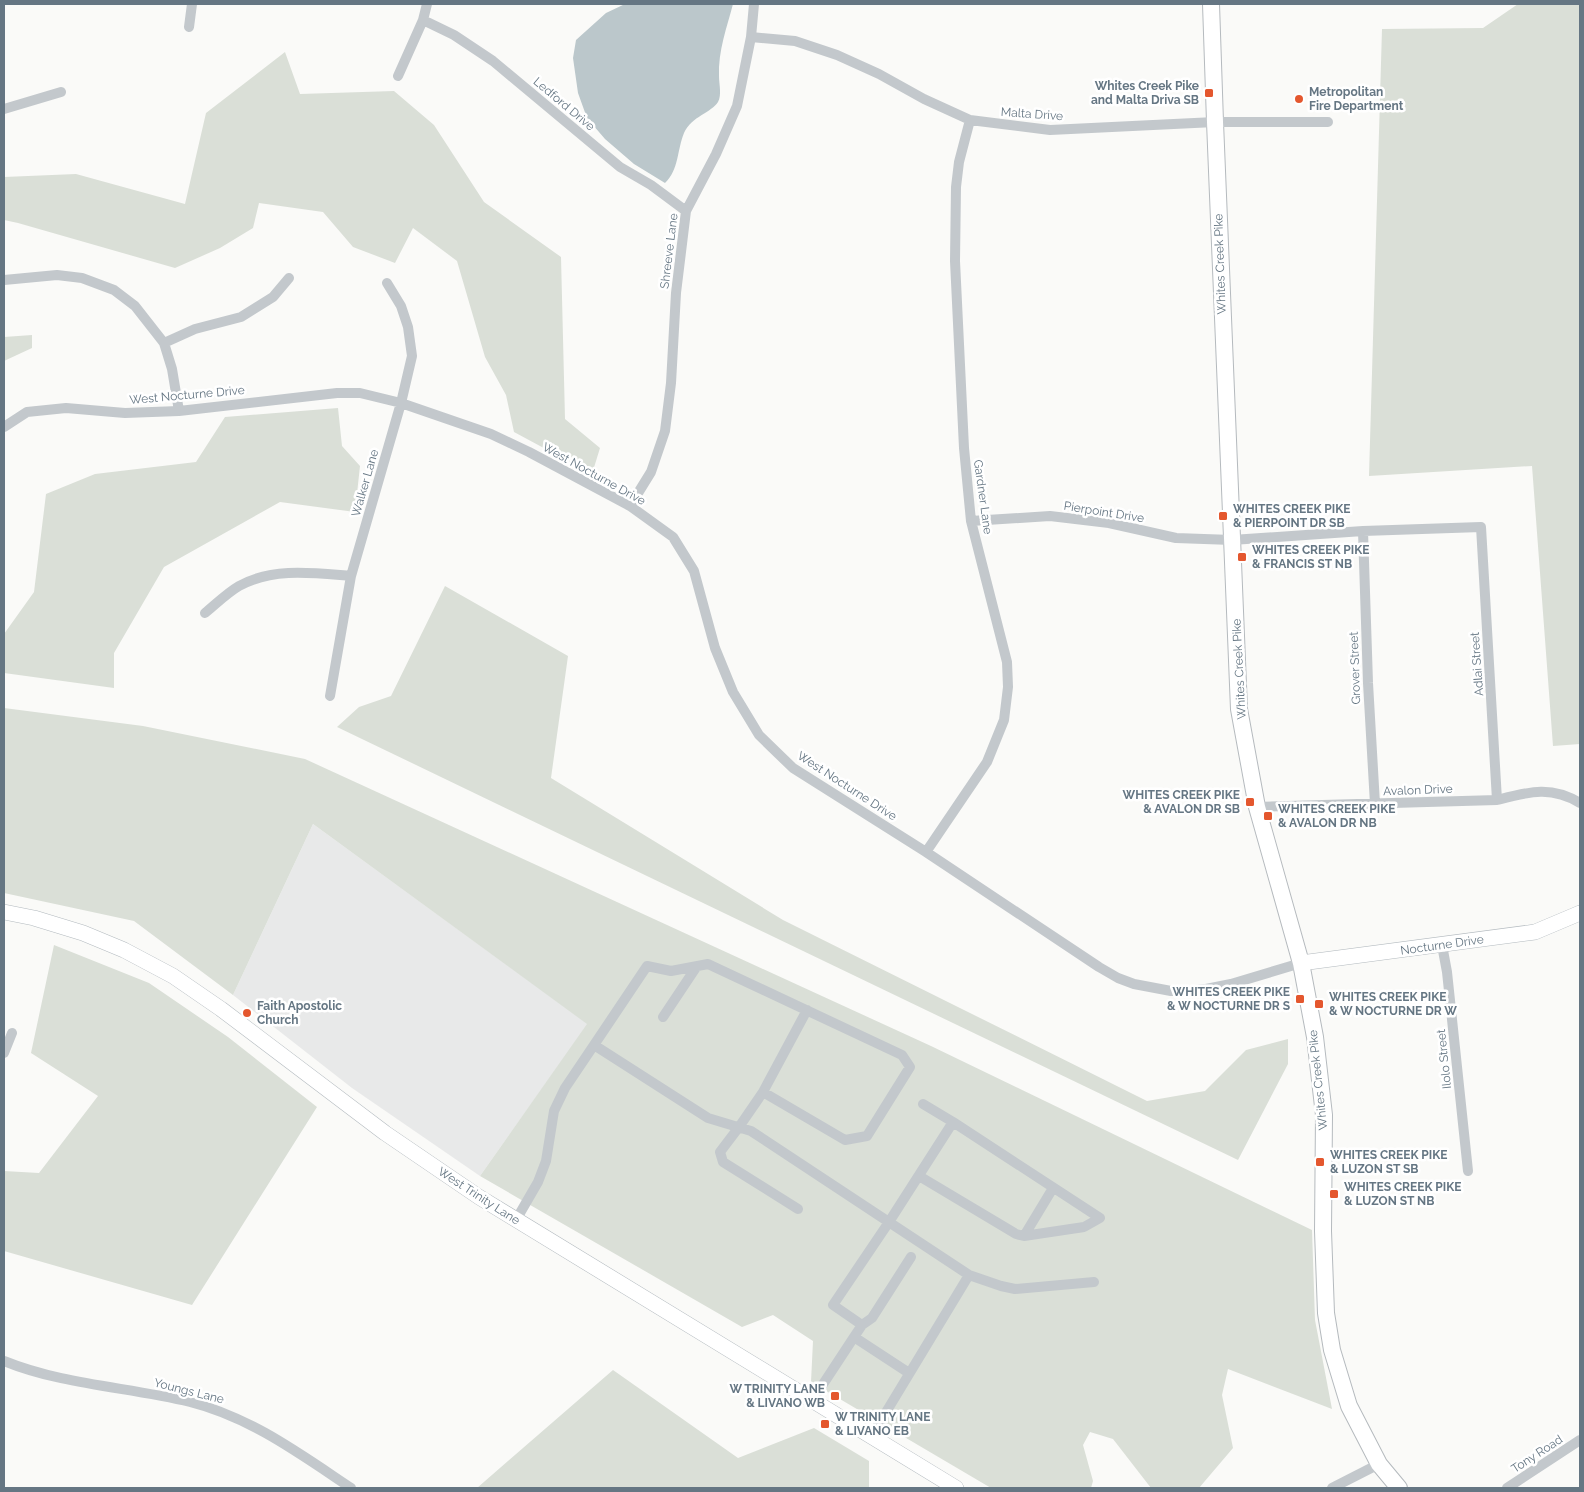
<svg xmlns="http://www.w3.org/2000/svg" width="1584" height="1492" viewBox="0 0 1584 1492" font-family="Raleway,sans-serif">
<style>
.built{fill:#e8e9e9}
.green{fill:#dadfd7}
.water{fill:#bbc7cb}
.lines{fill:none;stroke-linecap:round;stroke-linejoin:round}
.secondary-casing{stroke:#b3babf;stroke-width:16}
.primary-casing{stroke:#b5babe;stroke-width:18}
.street{stroke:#c3c8cc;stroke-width:10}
.secondary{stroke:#fff;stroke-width:15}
.primary{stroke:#fff;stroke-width:16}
.poi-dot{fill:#e4572e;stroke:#fff;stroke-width:2}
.labels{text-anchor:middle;stroke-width:5;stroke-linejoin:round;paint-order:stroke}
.poi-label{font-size:12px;font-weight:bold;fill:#657683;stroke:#fff;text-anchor:start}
.street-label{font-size:12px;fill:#657683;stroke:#fff}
</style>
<rect width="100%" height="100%" fill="#fafaf8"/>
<!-- built -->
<path class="built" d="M313,824L588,1024L480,1176L352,1088L233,995Z"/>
<!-- green -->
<path class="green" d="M1518,4H1580V744L1553,746L1532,466L1369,476L1382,29L1483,28Z
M285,52L300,94L394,91L434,125L484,202L561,257L565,419L600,448L592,474L514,432L506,395L485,357L457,261L413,228L395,263L353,247L323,212L259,203L253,228L220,248L175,268L18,223L4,220V177L76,174L185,204L206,113Z
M32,335V348L4,361V337Z
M338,408L342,446L360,466L355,512L280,502L164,567L114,653V688L4,673V634L34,592L46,494L95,474L196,462L225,417Z
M445,586L568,656L551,778L783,920L1147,1101L1205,1091L1246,1050L1288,1039V1064L1238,1160L337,727L359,707L391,696Z
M4,708L143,726L305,759L931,1046L1312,1230L1315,1320L1332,1409L1228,1369L1222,1395L1233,1448L1199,1488H1151L1113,1439L1090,1432L1083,1445L1093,1481L1091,1488H991L811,1382L813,1341L773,1315L742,1327L480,1176L587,1024L313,824L233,995L134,921L4,893Z
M54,945L149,983L228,1037L317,1107L192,1305L4,1251V1171L39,1173L98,1096L31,1053Z
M613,1370L738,1458L814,1428L869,1461V1488H477Z"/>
<!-- water -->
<path class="water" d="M625,4H733C727,27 718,51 719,76C719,84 722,95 718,102C711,113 692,116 684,133C677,150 679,170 665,183L634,164L605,139L587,118L578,93L573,58L576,40L606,13Z"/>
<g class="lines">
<!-- secondary casing -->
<g class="secondary-casing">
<path id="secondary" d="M4,912L34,918L83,933L124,950L173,976L221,1009L385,1133L479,1197L956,1488
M1301,963L1535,932L1580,913"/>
</g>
<!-- primary casing -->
<g class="primary-casing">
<path id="primary" d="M1211,4L1215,122L1239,709L1257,807L1301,963L1315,1037L1324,1115L1323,1231L1326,1313L1332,1350L1349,1406L1379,1464L1399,1488"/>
</g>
<!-- street -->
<path class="street" d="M423,20L454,35L493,61L620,167L651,185L686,211
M189,27L192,4
M751,37L795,41L837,55L879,74L924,99L970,120L1050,130L1215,122H1328
M398,76L423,20L427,4
M4,109L61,92
M4,280L57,275L82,278L114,290L135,306L164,343L172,369L179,411
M164,343L195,329L241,317L273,297L289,278
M4,427L27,412L66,408L125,413L179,411L337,393H360L401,403L491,434L529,452L630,506L673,537L694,571L715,648L733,692L759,735L793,768L926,852L1099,967L1118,978L1134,984L1171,991H1185L1206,989L1231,984L1301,963
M630,506L651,472L665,431L671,383L676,293L686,211L716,154L737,106L751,37L754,4
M971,521L1050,516L1109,523L1176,538L1232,540L1363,531L1481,527L1497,800
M1363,531L1368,683L1375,804
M205,613C216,604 227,593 239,586C273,567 314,573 351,576
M330,696L351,576L401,403L412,356L408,327L401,306L387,283
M1257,807L1497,800C1528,792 1551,785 1580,803
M926,852L987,762L1004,720L1008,687L1007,662L971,521L964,448L955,261L956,187L959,162L970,120
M1442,945L1447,972L1468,1171
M663,1017L697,966
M594,1045L647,966L671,971L708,964L902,1055L910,1067L867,1136L845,1140L763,1092L739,1127L720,1152L723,1162L798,1209
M4,1053L12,1033
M763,1092L807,1010
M919,1176L1016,1234L1024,1236L1084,1227L1100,1218L953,1122
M516,1220L538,1182L546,1161L554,1111L565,1088L594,1045L708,1118L751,1131L969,1275L871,1437
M1024,1236L1053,1188
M911,1257L872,1318L862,1325L833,1305L889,1222L953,1122L923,1104
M969,1275L1001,1286L1015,1289L1094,1282
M862,1325L854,1337L909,1373
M4,1361C63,1385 128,1387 190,1402C250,1417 300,1454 351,1488
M812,1401L854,1337
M1332,1488L1379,1464
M1507,1488L1580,1440"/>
<!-- secondary -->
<use href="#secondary" class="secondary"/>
<!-- primary -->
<use href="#primary" class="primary"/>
</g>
<!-- markers -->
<g class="poi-dot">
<rect x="1204" y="88" width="10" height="10" rx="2.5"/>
<circle cx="1299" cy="99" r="5"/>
<rect x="1218" y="511" width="10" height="10" rx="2.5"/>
<rect x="1237" y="552" width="10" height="10" rx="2.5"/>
<rect x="1245" y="797" width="10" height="10" rx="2.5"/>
<rect x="1263" y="811" width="10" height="10" rx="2.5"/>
<rect x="1295" y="994" width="10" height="10" rx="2.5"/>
<rect x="1314" y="999" width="10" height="10" rx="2.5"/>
<circle cx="247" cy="1013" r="5"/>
<rect x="1315" y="1157" width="10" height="10" rx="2.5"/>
<rect x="1329" y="1189" width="10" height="10" rx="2.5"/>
<rect x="830" y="1391" width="10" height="10" rx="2.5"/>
<rect x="820" y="1419" width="10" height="10" rx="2.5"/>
</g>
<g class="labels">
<!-- poi labels -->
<g class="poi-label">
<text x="1199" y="90" text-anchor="end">Whites Creek Pike<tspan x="1199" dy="14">and Malta Driva SB</tspan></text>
<text x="1309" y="96">Metropolitan<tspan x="1309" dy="14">Fire Department</tspan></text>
<text x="1233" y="513">WHITES CREEK PIKE<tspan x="1233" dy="14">&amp; PIERPOINT DR SB</tspan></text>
<text x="1252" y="554">WHITES CREEK PIKE<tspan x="1252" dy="14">&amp; FRANCIS ST NB</tspan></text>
<text x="1240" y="799" text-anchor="end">WHITES CREEK PIKE<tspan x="1240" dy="14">&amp; AVALON DR SB</tspan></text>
<text x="1278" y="813">WHITES CREEK PIKE<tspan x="1278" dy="14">&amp; AVALON DR NB</tspan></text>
<text x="1290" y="996" text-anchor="end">WHITES CREEK PIKE<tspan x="1290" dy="14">&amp; W NOCTURNE DR S</tspan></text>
<text x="1329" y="1001">WHITES CREEK PIKE<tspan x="1329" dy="14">&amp; W NOCTURNE DR W</tspan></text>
<text x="257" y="1010">Faith Apostolic<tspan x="257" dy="14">Church</tspan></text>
<text x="1330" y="1159">WHITES CREEK PIKE<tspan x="1330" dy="14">&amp; LUZON ST SB</tspan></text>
<text x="1344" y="1191">WHITES CREEK PIKE<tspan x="1344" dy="14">&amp; LUZON ST NB</tspan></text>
<text x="825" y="1393" text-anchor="end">W TRINITY LANE<tspan x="825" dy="14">&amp; LIVANO WB</tspan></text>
<text x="835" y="1421">W TRINITY LANE<tspan x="835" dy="14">&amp; LIVANO EB</tspan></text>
</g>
<!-- street labels -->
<g class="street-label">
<text transform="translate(564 104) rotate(40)" y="4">Ledford Drive</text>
<text transform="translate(1032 114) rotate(4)" y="4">Malta Drive</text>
<text transform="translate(669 251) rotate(-83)" y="4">Shreeve Lane</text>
<text transform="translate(1220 264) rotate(-92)" y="4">Whites Creek Pike</text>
<text transform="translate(187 395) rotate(-5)" y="4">West Nocturne Drive</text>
<text transform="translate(594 474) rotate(29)" y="4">West Nocturne Drive</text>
<text transform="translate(365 483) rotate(-74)" y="4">Walker Lane</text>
<text transform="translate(983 497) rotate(82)" y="4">Gardner Lane</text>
<text transform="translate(1104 512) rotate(9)" y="4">Pierpoint Drive</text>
<text transform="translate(1477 664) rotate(-94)" y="4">Adlai Street</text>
<text transform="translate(1355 668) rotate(-92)" y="4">Grover Street</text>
<text transform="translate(1239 669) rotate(-93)" y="4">Whites Creek Pike</text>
<text transform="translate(847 786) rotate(33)" y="4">West Nocturne Drive</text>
<text transform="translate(1418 790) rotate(-2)" y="4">Avalon Drive</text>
<text transform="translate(1442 945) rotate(-8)" y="4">Nocturne Drive</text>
<text transform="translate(1444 1059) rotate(-96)" y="4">Ilolo Street</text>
<text transform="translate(1318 1080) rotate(-96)" y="4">Whites Creek Pike</text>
<text transform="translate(479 1196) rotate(33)" y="4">West Trinity Lane</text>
<text transform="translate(189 1391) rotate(14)" y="4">Youngs Lane</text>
<text transform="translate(1537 1454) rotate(-33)" y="4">Tony Road</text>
</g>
</g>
<!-- border -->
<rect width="1584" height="1492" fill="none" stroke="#657683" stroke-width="10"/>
</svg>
